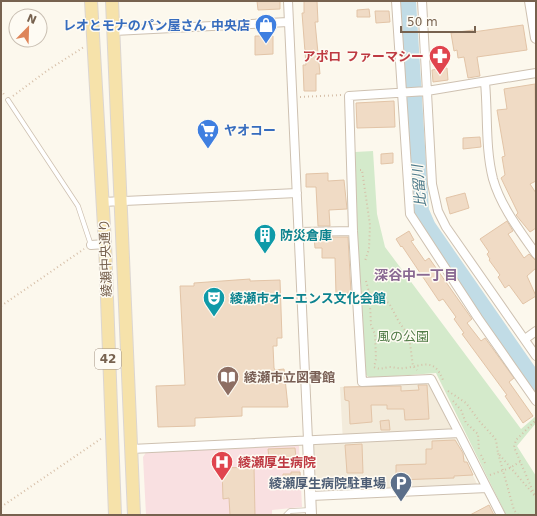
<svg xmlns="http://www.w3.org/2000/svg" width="537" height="516" viewBox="0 0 537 516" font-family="'DejaVu Sans','Noto Sans JP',sans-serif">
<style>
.residential{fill:#f3ebdb}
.medical{fill:#f9e0e1}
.green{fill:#d4eacb}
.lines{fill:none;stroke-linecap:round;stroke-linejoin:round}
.river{stroke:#c1dce6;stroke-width:18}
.building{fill:#f0dbc5;stroke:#e2c4a7}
.service-casing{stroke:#cec1b1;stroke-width:5.5}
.minor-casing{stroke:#cec1b1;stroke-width:10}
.tertiary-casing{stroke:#cec1b1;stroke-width:12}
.primary-casing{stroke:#dcd6d1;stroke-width:14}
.path{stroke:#d6bfa8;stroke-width:2;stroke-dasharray:1 3;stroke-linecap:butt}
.service{stroke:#fff;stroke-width:4}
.minor{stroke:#fff;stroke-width:8}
.tertiary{stroke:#fff;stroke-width:10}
.primary{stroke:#f6e2aa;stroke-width:12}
.labels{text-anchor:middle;stroke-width:3;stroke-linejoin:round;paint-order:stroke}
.shield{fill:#fefbf3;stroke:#a09080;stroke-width:1}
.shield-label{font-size:12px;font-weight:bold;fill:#77624f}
.shop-label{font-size:13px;font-weight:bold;fill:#366cbe;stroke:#fefbf3;text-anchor:end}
.health-label{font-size:13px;font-weight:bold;fill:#be3a42;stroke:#fefbf3;text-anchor:end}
.culture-label{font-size:13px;font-weight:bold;fill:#0d838f;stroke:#fefbf3;text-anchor:start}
.street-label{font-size:13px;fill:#77624f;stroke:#fefbf3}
.park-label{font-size:13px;fill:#527c48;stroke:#fefbf3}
.education-label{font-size:13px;font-weight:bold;fill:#785e54;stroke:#fefbf3;text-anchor:start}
.service-label{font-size:13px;font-weight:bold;fill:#4e5e75;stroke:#fefbf3;text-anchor:end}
.water-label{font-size:14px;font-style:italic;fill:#4a7889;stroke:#fefbf3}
.neighbourhood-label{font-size:14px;font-weight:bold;fill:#896892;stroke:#fefbf3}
</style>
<rect width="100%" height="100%" fill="#fcf8ed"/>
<!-- residential -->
<path class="residential" d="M429,382L477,484L319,490L316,487L314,444L343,443L340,387Z"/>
<!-- medical -->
<path class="medical" d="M295,444L299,446L302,507L272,510V515H146L143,457L147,451Z"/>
<!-- green -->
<path class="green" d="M373,151L377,214L385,247L521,429L536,416V423L517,446L536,476V515H506L436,373L370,378L366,375L356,222L355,152Z"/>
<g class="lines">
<!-- river -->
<path class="river" d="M407,1L420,211L427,227L536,384"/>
</g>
<!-- building -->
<path class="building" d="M257,1H280V9L258,10Z
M304,1H317L318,22H315L320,74H316V91H304L303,65H306L302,13H304Z
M369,9L370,17H357V10Z
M375,11H389L390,22L376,23Z
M523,25L527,50L477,57L480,76L468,78L464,57L458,58L457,50L454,51L451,33L473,30V32Z
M255,36H273V54L255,55Z
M447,68L448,80L433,82L432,70Z
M535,84L536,181L530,184L536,193V228L530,232L516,215L518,213L501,178L505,175L502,157L505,156L497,110L507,109L504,89Z
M394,101L395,127L357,128L356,103Z
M480,137L481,147L463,149V138Z
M393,153V163L381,164V154Z
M328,173V181L344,180L347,209L329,210L330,226H318L316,187H306V174Z
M465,193L469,208L450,214L446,198Z
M507,221L513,231L508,234L524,258L529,254L536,261V268L527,276L536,296L523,304L509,285L505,288L498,277L500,275L489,260L490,259L487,254L489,252L480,239Z
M409,231L414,240L411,241L425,261L429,258L472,319L467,323L481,341L485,338L514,378L509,382L533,416L523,423L505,396L507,395L462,334L464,333L454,319L456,317L443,299L439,301L402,246L401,247L396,239Z
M314,237H348L351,293L336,294L335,258H322V248H315Z
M250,279V281L280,280L282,338H277V346H273L274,368L275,370L284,369L288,407H242V416L195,418V426L158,427L156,386L185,385L180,286H194V283Z
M418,385H427L429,419L405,420L404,409H387V405H371L372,422L350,424L349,401L345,400L344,387L401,386V391L419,390Z
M389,420L390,430H381L380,421Z
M455,440L463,453L464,462H467L473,475L454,476V478L396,480V465L426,464V449H432V441Z
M362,444L363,473H347L345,445Z
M295,448L296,458L269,459L268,449Z
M254,467L255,515H230L229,498L223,499L222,468Z
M291,472H300L301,488L283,489V474H291Z
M489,505L494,515H470Z"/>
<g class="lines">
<!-- service casing -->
<g class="service-casing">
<path id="service" d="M8,100L78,206L91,245
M286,515L290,511L310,510"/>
</g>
<!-- minor casing -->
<g class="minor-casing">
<path id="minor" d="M288,1L308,440
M396,1L410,214L478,318L536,401
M422,1L432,184L438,211L446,227L536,356
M114,31L288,22
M485,82C488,114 485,148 493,179C501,207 520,231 536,254
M102,202L297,193
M299,232L353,231
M91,245L105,244
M525,339L536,331
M459,433L431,379L362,382L353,231L349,96L427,91L536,73
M131,449L459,433L487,488L311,496
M487,488L501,515"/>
</g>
<!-- tertiary casing -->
<g class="tertiary-casing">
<path id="tertiary" d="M530,1L536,38
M308,440L311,515"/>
</g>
<!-- primary casing -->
<g class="primary-casing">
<path id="primary" d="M91,1L105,244L115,515
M112,1L134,515"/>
</g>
<!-- path -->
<path class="path" d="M1,90L5,96
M13,96L48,70L84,47
M300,97L341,95
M360,170H362L370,225L369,249L365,261
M366,281L371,299L370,304L371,325L375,334L376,359L374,367C379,370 383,368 389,367C394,367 399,369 404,368C423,366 434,357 443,380
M365,302L380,298L389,303L399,322L409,336L413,366L417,370
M1,306L84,249
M448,391L466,403L480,422L493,436L496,440L498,453
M453,401L461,410L466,423L478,434L479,451
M481,455L486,465
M490,475L510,468L521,461
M1,507L102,438
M518,515L514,510L498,453L535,496L514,447L516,440L536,420"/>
<!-- service -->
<use href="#service" class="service"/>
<!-- minor -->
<use href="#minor" class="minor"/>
<!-- tertiary -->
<use href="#tertiary" class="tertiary"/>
<!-- primary -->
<use href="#primary" class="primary"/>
</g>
<!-- icons -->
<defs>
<g id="shop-pin" transform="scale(1.15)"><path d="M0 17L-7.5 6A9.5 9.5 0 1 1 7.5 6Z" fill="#3f7fe0" stroke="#fefbf3"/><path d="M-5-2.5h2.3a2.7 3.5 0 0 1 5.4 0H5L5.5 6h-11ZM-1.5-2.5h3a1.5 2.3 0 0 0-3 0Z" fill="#fff"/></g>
<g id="pharmacy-pin" transform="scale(1.15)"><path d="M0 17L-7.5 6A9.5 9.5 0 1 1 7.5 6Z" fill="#e0444e" stroke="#fefbf3"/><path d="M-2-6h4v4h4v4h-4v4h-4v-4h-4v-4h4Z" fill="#fff"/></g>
<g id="supermarket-pin" transform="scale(1.15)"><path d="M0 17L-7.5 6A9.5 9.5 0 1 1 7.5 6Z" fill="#3f7fe0" stroke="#fefbf3"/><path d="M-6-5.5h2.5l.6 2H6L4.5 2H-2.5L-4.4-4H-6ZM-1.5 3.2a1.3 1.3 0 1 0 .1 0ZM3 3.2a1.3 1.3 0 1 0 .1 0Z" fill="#fff"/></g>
<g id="building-pin" transform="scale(1.15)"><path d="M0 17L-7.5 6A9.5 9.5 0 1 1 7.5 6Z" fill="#0f9aa8" stroke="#fefbf3"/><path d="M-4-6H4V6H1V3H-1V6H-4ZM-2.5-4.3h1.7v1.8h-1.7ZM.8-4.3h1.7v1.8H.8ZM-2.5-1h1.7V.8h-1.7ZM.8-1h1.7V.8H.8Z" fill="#fff"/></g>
<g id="theatre-pin" transform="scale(1.15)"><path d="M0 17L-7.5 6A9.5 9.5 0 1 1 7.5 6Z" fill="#0f9aa8" stroke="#fefbf3"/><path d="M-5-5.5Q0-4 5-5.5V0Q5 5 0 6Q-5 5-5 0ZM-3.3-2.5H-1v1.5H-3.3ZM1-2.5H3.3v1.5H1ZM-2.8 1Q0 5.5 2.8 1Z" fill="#fff"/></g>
<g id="library-pin" transform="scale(1.15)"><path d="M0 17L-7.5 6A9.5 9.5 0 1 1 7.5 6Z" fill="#8d6e63" stroke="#fefbf3"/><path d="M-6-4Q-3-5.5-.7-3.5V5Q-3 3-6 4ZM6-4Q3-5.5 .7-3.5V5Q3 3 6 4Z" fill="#fff"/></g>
<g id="hospital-pin" transform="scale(1.15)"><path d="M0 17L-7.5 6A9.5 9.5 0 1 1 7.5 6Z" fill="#e0444e" stroke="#fefbf3"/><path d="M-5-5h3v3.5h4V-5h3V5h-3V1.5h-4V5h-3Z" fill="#fff"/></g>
<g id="parking-pin" transform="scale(1.15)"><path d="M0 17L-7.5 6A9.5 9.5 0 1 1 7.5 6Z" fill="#5c6f8a" stroke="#fefbf3"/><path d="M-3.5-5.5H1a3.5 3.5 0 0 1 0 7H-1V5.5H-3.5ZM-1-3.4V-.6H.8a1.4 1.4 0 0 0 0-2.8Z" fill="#fff"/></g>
</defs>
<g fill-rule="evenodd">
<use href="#shop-pin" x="266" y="25"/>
<use href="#pharmacy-pin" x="440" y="56"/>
<use href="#supermarket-pin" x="208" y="130"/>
<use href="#building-pin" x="265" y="235"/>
<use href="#theatre-pin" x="214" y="298"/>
<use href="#library-pin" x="228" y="377"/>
<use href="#hospital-pin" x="222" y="462"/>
<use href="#parking-pin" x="401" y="483"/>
</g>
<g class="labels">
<!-- shield labels -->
<rect class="shield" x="95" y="349" width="26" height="20" rx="3"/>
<g class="shield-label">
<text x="108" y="363">42</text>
</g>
<!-- shop labels -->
<g class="shop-label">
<text x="250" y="30">レオとモナのパン屋さん 中央店</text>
<text x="224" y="135" text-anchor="start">ヤオコー</text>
</g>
<!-- health labels -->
<g class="health-label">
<text x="424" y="61">アポロ ファーマシー</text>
<text x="238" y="467" text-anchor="start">綾瀬厚生病院</text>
</g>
<!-- culture labels -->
<g class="culture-label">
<text x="280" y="240">防災倉庫</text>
<text x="230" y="303">綾瀬市オーエンス文化会館</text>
</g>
<!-- street labels -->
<g class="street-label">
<text transform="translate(105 258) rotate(-92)" y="5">綾瀬中央通り</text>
</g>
<!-- park labels -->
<g class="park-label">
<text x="403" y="341">風の公園</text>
</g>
<!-- education labels -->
<g class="education-label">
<text x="244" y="382">綾瀬市立図書館</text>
</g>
<!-- service labels -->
<g class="service-label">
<text x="386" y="488">綾瀬厚生病院駐車場</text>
</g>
<!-- water labels -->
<g class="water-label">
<text transform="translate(419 186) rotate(-95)" y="5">比留川</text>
</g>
<!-- neighbourhood labels -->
<g class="neighbourhood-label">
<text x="416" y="280">深谷中一丁目</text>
</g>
</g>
<!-- border -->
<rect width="537" height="516" fill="none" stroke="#77624f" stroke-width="4"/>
<!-- north arrow -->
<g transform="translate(28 28) rotate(23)"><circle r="19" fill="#fefbf3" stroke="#c8beb1"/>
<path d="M0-3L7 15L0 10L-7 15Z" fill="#de8559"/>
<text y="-6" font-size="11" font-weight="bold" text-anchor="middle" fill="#77624f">N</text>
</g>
<!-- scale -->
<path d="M401 26v6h74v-6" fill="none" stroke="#77624f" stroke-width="2"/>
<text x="407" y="26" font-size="12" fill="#77624f" stroke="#fefbf3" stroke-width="3" paint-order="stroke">50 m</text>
</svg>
